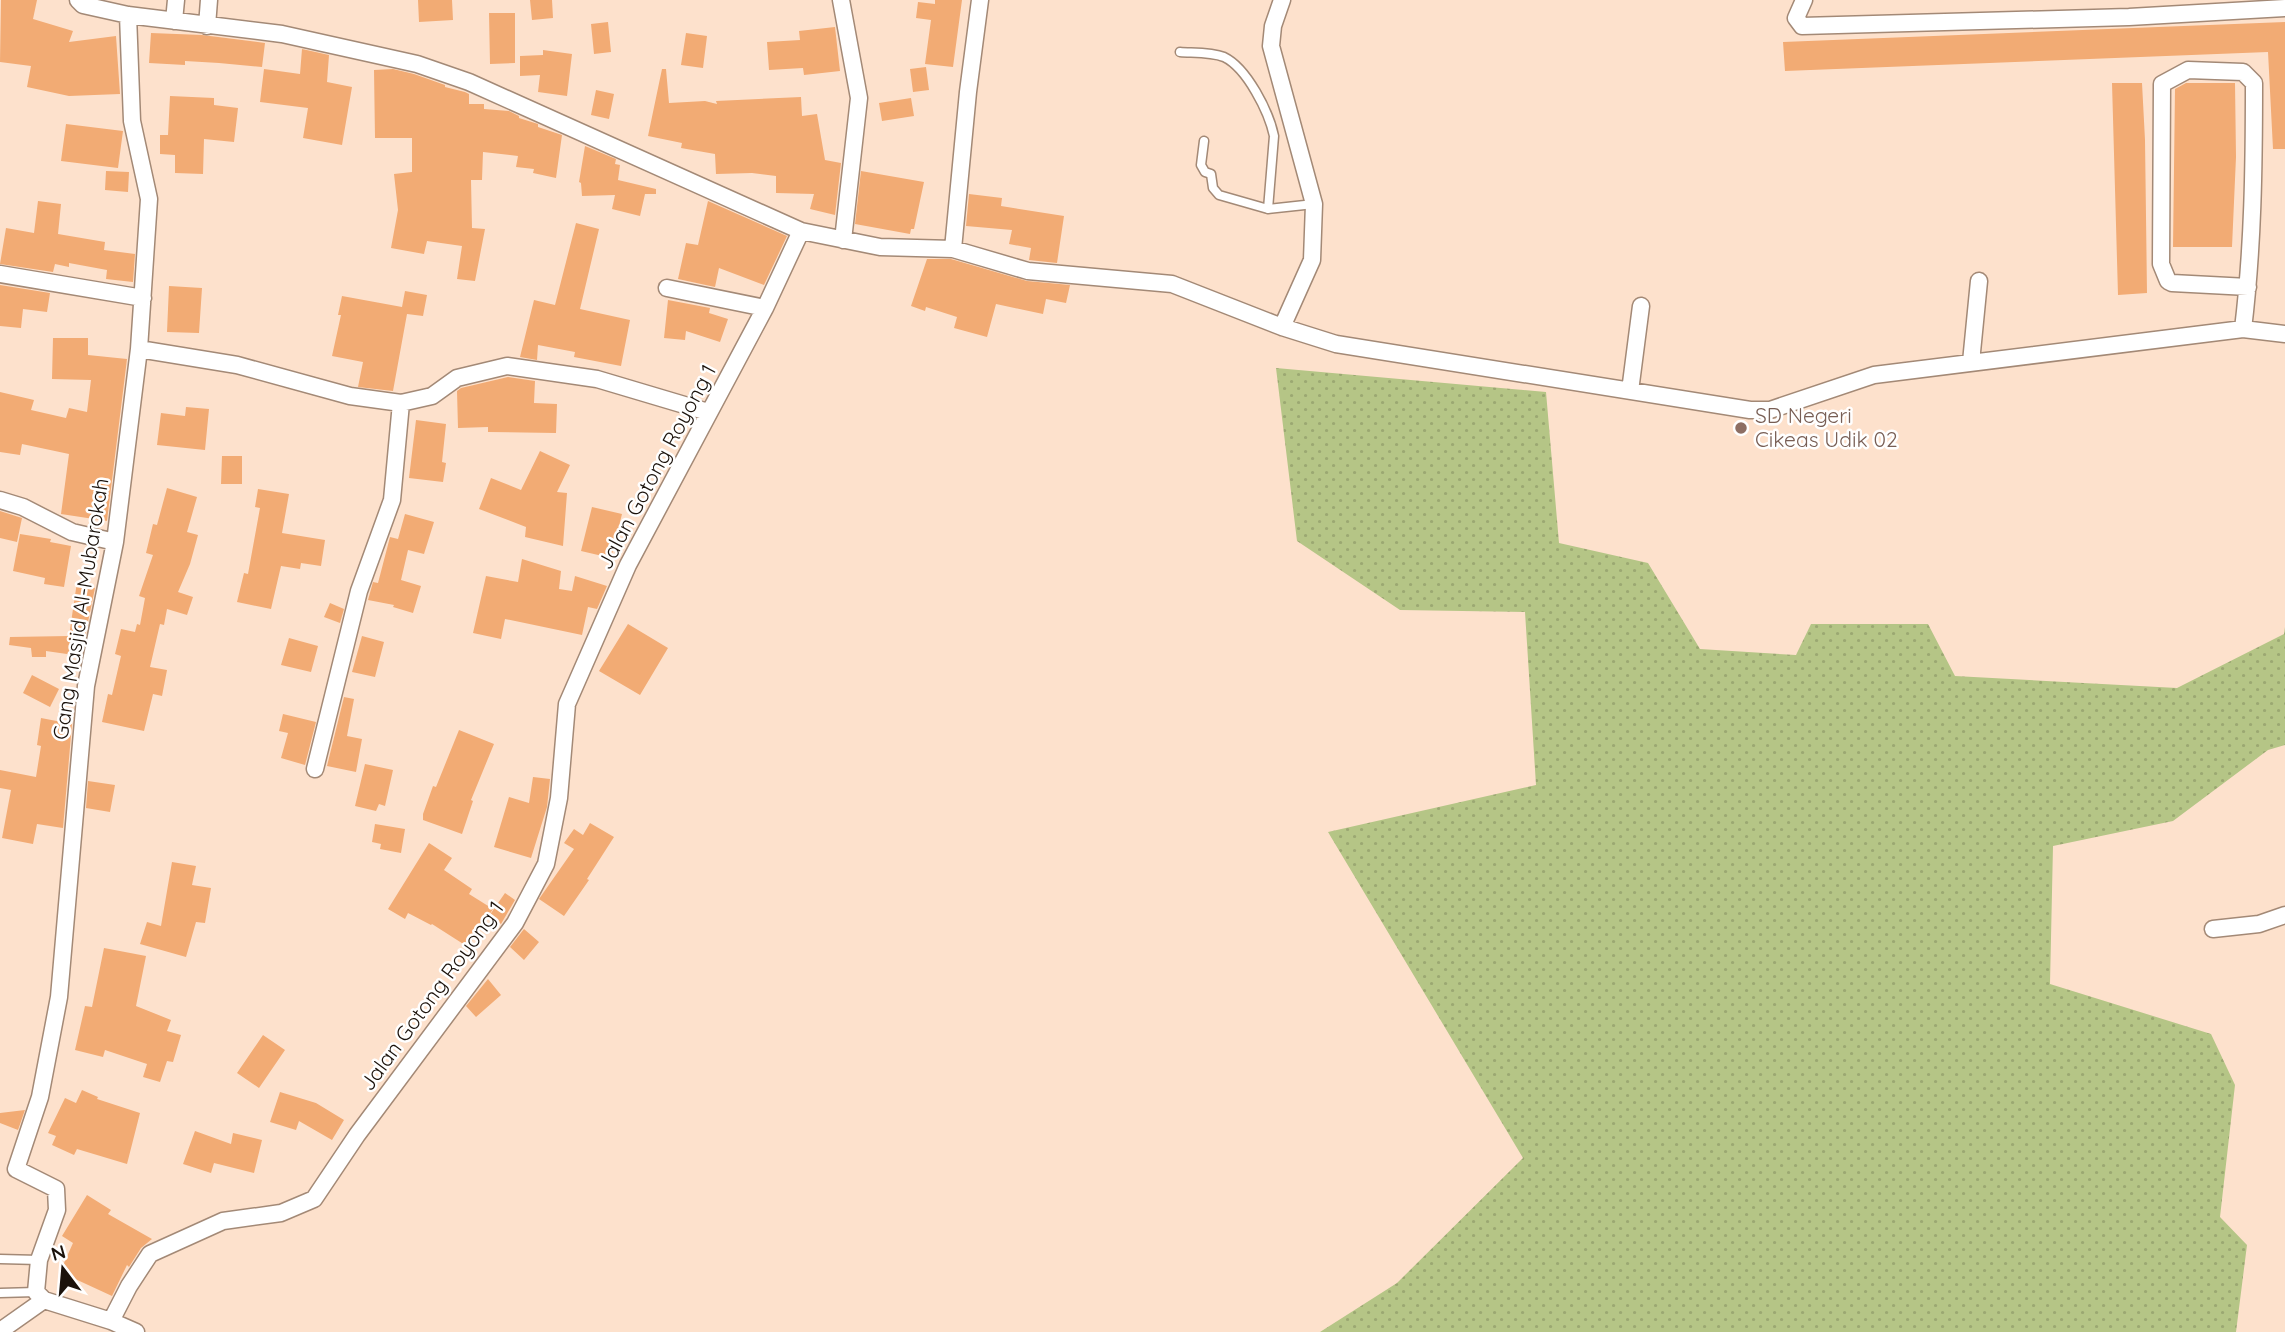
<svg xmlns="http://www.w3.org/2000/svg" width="2285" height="1332" viewBox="0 0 2285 1332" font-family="Quicksand,sans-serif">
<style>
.grass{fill:url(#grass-dots)}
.building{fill:#f2ab74}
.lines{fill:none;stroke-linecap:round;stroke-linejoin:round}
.service-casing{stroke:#a38976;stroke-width:11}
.minor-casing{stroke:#a38976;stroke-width:19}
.service{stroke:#fff;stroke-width:8}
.minor{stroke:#fff;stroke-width:16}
.education-dot{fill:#8d6e63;stroke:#fff;stroke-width:2.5}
.labels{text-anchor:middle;stroke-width:5;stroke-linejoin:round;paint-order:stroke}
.education-label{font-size:21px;fill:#785e54;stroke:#fff;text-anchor:start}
.street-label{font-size:21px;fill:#1b120b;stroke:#fff}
</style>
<defs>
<pattern id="grass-dots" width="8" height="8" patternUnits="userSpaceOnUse" patternTransform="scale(1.75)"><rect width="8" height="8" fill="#b5c586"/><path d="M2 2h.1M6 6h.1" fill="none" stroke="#9ba872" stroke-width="1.8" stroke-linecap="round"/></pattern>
</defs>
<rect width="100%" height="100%" fill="#fde1cc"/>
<!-- grass -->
<path class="grass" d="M1276,368L1546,392L1559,543L1648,563L1700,649L1796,655L1811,624H1928L1955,676L2177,688L2284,634L2285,627V745L2268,750L2173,821L2053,846L2050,984L2211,1034L2235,1085L2220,1217L2247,1245L2236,1332H1320L1397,1283L1523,1158L1328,832L1536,785L1525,612L1400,610L1297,541Z"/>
<!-- building -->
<path class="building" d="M1,0H37L33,19L73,31L69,42L116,36L120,94L69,96L27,87L31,66L0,62Z
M418,0H452L453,20L419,22Z
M530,0H552L553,18L532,20Z
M935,0H962L953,67L925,64L931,20L916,18L918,2L935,4Z
M489,13H515V63L490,64Z
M608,22L611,52L594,54L591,24Z
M2285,22V149H2273L2268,52L1785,71L1783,42Z
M835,27L840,71L804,75L803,68L769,70L767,42L800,40L799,31Z
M151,33L202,35L265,43L262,67L219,63L185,61V65L149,63Z
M686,33L707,36L703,68L681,65Z
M302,49L329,55L327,82L352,87L342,145L303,138L308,108L260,102L264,69L300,74Z
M543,50L572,54L567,96L538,92L540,75L520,76V56L543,55Z
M926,67L929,90L913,92L910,69Z
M393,69L414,74L445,85V87L465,92L469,94V104H484V109L509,111L519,116V118L538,124V127L562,135L556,178L533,173L534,169L516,167L518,156L483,152L482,180H471L472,228L485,229L475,281L457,279L462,246L427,241L424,254L391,248L398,210L394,174L412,172V138H375L374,70Z
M662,69H666L669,103L705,101L717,104L716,101L801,97L802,116L817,114L825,160L841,163L835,215L810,209L814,194L776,193V176L752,173L716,174L715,154L681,148L682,143L648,136Z
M2112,83H2142L2145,140L2147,293L2118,295Z
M2186,83H2235L2236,157L2232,247H2173L2175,89Z
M596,90L614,94L609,119L591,115Z
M170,96L214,98V105L238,108L234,142L204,139L203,174L175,173V155L160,154V135H168Z
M911,98L914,116L882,121L879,103Z
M66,124L123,131L118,168L61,161Z
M585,146L616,159L615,164L620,165L618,180L656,189V194H645L640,216L612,209L615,195L582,196L581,183L579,182Z
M106,171L129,172L128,192L105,190Z
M861,171L924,182L914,229H911L910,234L855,224Z
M969,194L1002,198L1001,206L1064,216L1057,263L1029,260L1031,248L1009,244L1012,230L966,226Z
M38,201L61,204L58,234L105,242L104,250L135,254L133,282L106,279L107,270L69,263V267L55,264L53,272L0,264L6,228L34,233Z
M708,201L787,236L764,285L719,268L715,287L678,279L686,243L698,245Z
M576,223L599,229L580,309L630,320L621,366L574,357L575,352L538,345L537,360L520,357L534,300L555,305Z
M927,259H951L1027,281L1070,285L1066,303L1046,299L1043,314L996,304L987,337L954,328L957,317L926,307L925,311L911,306Z
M0,285L50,293L47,312L23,309L21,328L0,326Z
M169,286L202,288L199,333L167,332Z
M405,291L427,295L423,316L407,314L393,391L358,387L363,362L332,356L341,315H338L342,296L402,307Z
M668,300L710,308L709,313L728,319L720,342L686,331L685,340L664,338Z
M53,338H88V355L127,359L107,521L61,514L69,454L22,444L20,455L0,452V392L34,400L31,410L66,418L69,408L87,412L91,380L52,379Z
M508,377L535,381L534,403L557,404L556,433L488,432V427L458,428L457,391L461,388Z
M186,407L209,409L205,450L157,445L161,413L185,416Z
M416,420L446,424L442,462L446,463L443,482L409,478Z
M540,451L570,465L557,492L567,493L563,546L525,537L526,527L479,509L491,478L521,490Z
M222,456H242V484H221Z
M167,488L197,497L187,532L198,535L190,564L178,592L193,597L187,615L167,609L164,625L160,624L150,667L167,670L162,696L153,694L144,731L102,722L108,694L112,695L121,656L115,654L121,629L135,632L137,624L140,625L145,598L139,596L153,555L146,553L153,524L157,525Z
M258,489L289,494L282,533L325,540L321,566L301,563L300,569L281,566L271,609L237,602L244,573L248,574L260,508L255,507Z
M592,507L622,514L611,558L581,551Z
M0,511L22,518L17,542L0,538Z
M405,514L434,522L424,554L408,550L401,580L421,586L413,613L393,607L394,605L368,600L373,582L378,583L390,537L398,539Z
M20,534L51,539L50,542L71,546L64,587L44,584L45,578L13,571Z
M522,559L561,571L559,589L572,591L575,576L607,586L597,609L588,607L582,635L505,619L501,639L473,633L486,576L518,582Z
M77,582L95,588L81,656L46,651V657H32L31,648L9,645L10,637L69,636Z
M330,603L344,609L340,623L324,617Z
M628,624L668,648L640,695L599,671Z
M362,636L384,642L375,677L352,672Z
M289,638L318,646L311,672L281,665Z
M32,675L59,689L50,707L23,693Z
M344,697L354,699L347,736L362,739L356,772L327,766Z
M283,714L316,722L305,765L281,758L288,733L279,731Z
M41,718L72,724L63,828L37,824L33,844L2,838L11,790L0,788V770L36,777L41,746L37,745Z
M459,730L494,744L471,800L473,801L462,834L423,820V814L433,786L436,787Z
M365,764L393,770L385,806L379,804L376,811L355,806Z
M533,777L550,779L547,807L531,858L494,847L509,797L529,803Z
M88,781L115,785L110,812L86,808Z
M590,823L614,837L587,879L589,880L564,916L539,899L574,849L564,843L574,829L583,835Z
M375,824L405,829L401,853L380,849L381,844L372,842Z
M429,843L452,858L444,870L472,889L469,894L493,909L468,947L432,924L431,925L408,913L405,919L388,909Z
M172,862L196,866L192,885L211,888L205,923L196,922L186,957L140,944L147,922L161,926Z
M505,893L515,900L501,924L489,916Z
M524,929L539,942L524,960L510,947Z
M104,948L146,956L136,1006L171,1020L167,1031L181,1035L173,1062L167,1061L160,1082L143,1077L147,1064L105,1050L103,1057L75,1050L85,1006L92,1007Z
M488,979L501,995L476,1017L466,1006Z
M263,1035L285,1050L259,1088L237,1073Z
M82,1090L98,1097L97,1099L140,1113L127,1164L77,1149L74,1155L52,1145L56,1136L48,1133L65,1098L76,1103Z
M280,1092L316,1103L344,1120L332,1140L299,1121L296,1130L270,1122Z
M25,1110L18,1130L0,1123V1113Z
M195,1131L231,1144L233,1133L262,1140L254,1173L214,1163L211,1173L183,1164Z
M87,1195L111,1210L108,1214L152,1239L141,1248L129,1267L127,1265L112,1296L60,1272L73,1243L62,1236Z"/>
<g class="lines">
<!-- service casing -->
<g class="service-casing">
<path id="service" d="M1180,52C1193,53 1211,52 1224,57C1247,68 1269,112 1274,136L1268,209
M1204,141L1201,165L1205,172L1211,174L1213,188L1219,195L1268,209L1314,204
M0,1259L39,1260
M0,1293L36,1292"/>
</g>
<!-- minor casing -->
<g class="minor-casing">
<path id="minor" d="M78,0L83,5L128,15L282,34L417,64L469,82L801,231L880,247L953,249L1028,271L1172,284L1282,327L1336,344L1750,410H1770L1874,375L2243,329L2285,334
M841,0L859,98L843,240
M1804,0L1796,18L1802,26L2129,17L2285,8
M128,15L132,121L149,199L139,349L115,542L86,686L59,997L40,1097L16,1169L56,1189L57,1210L39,1260L36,1292L44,1300L111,1321L136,1332
M174,21L176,0
M207,26L209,0
M953,249L968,92L980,0
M0,274L143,298
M667,288L765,308
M1282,327L1312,260L1314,204L1271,46L1273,26L1282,0
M2243,329C2253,247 2254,166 2254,83L2243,72L2188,70L2162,84L2161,264L2168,281L2172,283L2248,287
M139,349L237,365L350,396L401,403L432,396L457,378L507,366L597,379L708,412
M1971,362L1979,281
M1630,391L1641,306
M0,500L23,507L72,532L115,542
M315,769L359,591L392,500L401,403
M2213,929L2259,924L2285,915
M111,1321L129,1286L150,1254L223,1221L281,1213L314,1199L357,1135L515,923L546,864L559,798L567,704L628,565L765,308L801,231
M0,1331L44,1300"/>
</g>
<!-- service -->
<use href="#service" class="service"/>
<!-- minor -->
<use href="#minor" class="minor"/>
</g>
<!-- markers -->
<circle class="education-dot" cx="1741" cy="428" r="7"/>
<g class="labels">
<!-- education labels -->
<g class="education-label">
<text x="1755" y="423">SD Negeri<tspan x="1755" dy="24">Cikeas Udik 02</tspan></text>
</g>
<!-- street labels -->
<g class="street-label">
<text transform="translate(657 467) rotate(-62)" y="7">Jalan Gotong Royong 1</text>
<text transform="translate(81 609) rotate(-81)" y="7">Gang Masjid Al-Mubarokah</text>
<text transform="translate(432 996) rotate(-54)" y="7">Jalan Gotong Royong 1</text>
</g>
</g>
<!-- north arrow -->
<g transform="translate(63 1269) rotate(344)" stroke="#ffffff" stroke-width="5" paint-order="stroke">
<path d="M0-5L12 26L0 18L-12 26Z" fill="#1b120b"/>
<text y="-10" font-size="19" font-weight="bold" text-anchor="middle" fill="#1b120b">N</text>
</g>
</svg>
